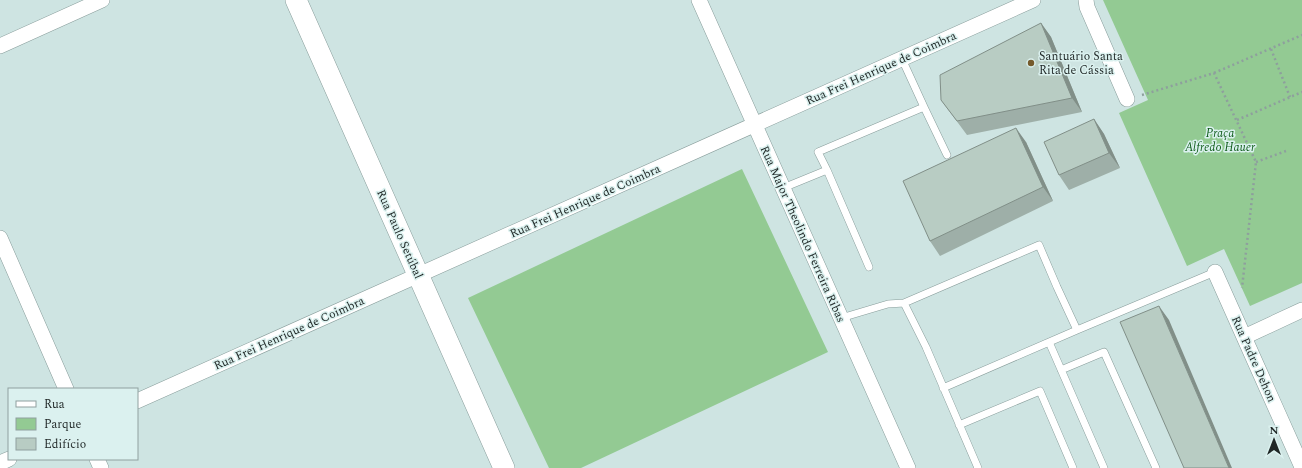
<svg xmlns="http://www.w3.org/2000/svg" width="1302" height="468" viewBox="0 0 1302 468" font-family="Spectral,serif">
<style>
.green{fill:#93ca93}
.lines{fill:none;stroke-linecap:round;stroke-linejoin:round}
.lane-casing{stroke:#889d9b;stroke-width:8}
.street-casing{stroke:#889d9b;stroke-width:16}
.secondary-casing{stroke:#889d9b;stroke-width:22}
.path{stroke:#8e9f9d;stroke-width:2.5;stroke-dasharray:2 3;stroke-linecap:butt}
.lane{stroke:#fff;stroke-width:7}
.street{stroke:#fff;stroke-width:15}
.secondary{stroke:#fff;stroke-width:21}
.wall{fill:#9eafa8}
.shaded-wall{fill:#818f88}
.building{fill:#b8ccc3;stroke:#818f88}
.poi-dot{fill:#755a2c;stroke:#dbf1ef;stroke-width:1.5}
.labels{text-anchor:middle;stroke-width:3;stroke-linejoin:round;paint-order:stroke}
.poi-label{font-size:12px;fill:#1f2726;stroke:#dbf1ef;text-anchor:start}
.street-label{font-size:12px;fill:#1f2726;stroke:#dbf1ef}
.park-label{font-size:12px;font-style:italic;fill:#0f5d1a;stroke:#dbf1ef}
</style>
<rect width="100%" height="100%" fill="#cee4e2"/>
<!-- green -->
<path class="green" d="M1103,0H1302V283L1250,306L1224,249L1187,266L1119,113L1148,100Z
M742,169L828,352L581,468H549L468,298Z"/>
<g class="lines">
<!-- lane casing -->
<g class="lane-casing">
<path id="lane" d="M924,107L947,155
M827,170L818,152L924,107L902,59
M783,188L827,170L869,267
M904,303L926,347L978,468
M841,318L888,304L904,303L1039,245L1057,287L1077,330
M1049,342L1104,468
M1061,370L1104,352L1156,468
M943,388L1077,330L1215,272
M959,425L1040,391L1073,468"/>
</g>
<!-- street casing -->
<g class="street-casing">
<path id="street" d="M699,0L908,468
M1086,0L1087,7L1127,99
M0,46L102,0
M0,238L66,389
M1215,272L1302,467
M1244,337L1302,310
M137,401L1033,0
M97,459L101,468
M0,463L9,459"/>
</g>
<!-- secondary casing -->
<g class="secondary-casing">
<path id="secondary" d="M296,0L504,468"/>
</g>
<!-- path -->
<path class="path" d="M1271,49L1290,97
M1214,73L1302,35
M1142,95L1214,73L1256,162L1242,288
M1237,120L1302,92
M1256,162L1286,151"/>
<!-- lane -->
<use href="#lane" class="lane"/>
<!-- street -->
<use href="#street" class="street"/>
<!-- secondary -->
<use href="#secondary" class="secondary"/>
</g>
<!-- wall -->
<path class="wall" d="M1041,23L1051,37L1082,112L967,135L941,100Z
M1094,119L1104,134L1120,168L1069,190L1059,175Z
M1026,142L1053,201L940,256L930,241Z"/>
<!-- shaded-wall -->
<path class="shaded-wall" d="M1041,23L1051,37L1082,112L1072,98Z
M1094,119L1104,134L1120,168L1109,153Z
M1016,128L1026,142L1053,201L1043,187Z
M1159,306L1169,320L1232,468H1229Z"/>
<!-- building -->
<path class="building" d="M1041,23L1072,98L957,121L941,100L940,75Z
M1094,119L1109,153L1059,175L1044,142Z
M1016,128L1043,187L930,241L903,181Z
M1159,306L1229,468H1184L1120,322Z"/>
<!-- markers -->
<circle class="poi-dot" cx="1031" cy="63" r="4"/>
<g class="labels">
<!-- poi labels -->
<g class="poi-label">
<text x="1039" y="60">Santuário Santa<tspan x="1039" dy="14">Rita de Cássia</tspan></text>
</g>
<!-- street labels -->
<g class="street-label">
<text transform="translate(881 68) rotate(-24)" y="4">Rua Frei Henrique de Coimbra</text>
<text transform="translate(585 201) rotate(-24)" y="4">Rua Frei Henrique de Coimbra</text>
<text transform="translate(400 234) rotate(66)" y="4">Rua Paulo Setúbal</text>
<text transform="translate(803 234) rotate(66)" y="4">Rua Major Theolindo Ferreira Ribas</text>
<text transform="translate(289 333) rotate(-24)" y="4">Rua Frei Henrique de Coimbra</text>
<text transform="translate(1254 359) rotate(66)" y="4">Rua Padre Dehon</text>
</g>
<!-- park labels -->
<g class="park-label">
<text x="1220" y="137">Praça<tspan x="1220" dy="14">Alfredo Hauer</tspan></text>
</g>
</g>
<!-- legend -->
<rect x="8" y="388" width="130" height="72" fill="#dbf1ef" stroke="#90a09f"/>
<rect x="16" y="401" width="20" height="6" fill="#ffffff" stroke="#90a09f"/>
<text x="44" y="408" font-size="12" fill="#1f2726">Rua</text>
<rect x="16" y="418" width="20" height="12" fill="#93ca93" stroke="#90a09f"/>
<text x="44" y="428" font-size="12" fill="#1f2726">Parque</text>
<rect x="16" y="438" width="20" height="12" fill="#b8ccc3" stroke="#90a09f"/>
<text x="44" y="448" font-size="12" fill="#1f2726">Edifício</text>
<!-- north arrow -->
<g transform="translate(1274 440)" stroke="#dbf1ef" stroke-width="3" paint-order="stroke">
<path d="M0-3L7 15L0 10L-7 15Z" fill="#1f2726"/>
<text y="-6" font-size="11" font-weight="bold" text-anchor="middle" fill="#1f2726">N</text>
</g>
</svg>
